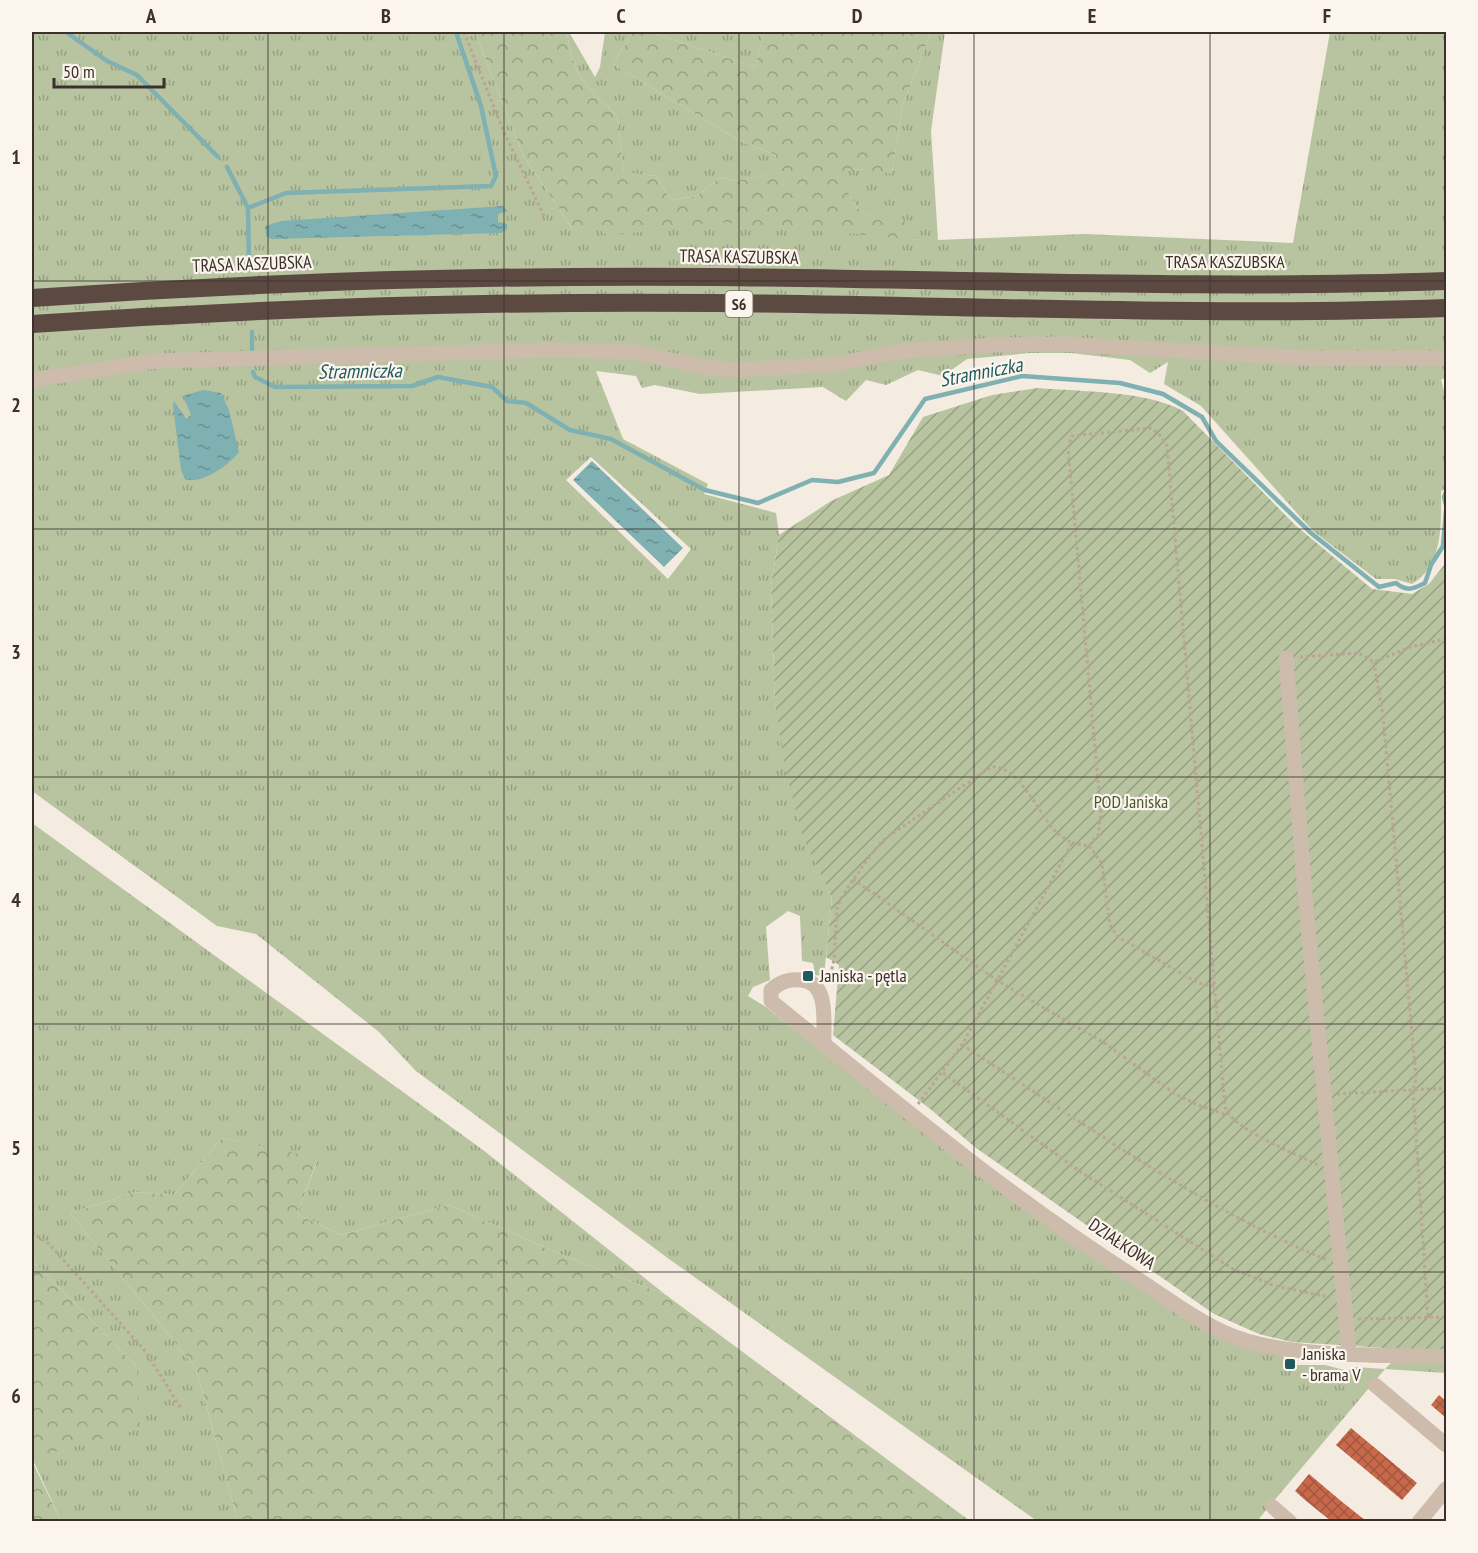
<svg xmlns="http://www.w3.org/2000/svg" width="1478" height="1553" viewBox="0 0 1478 1553" font-family="'PT Sans Narrow',sans-serif">
<style>
.grass{fill:url(#grass-tufts);fill-rule:evenodd}
.forest{fill:url(#forest-crowns)}
.garden{fill:url(#garden-furrows)}
.water{fill:url(#water-ripples)}
.lines{fill:none;stroke-linecap:round;stroke-linejoin:round}
.stream{stroke:#7fb0b2;stroke-width:4.5}
.building{fill:url(#building-cross-hatch)}
.path{stroke:#b9a596;stroke-width:3;stroke-dasharray:3 3;stroke-linecap:butt}
.minor{stroke:#cdbbac;stroke-width:15}
.highway{stroke:#5c4a42;stroke-width:18}
.grid{fill:none;stroke:#3b302b;stroke-width:1.5;stroke-opacity:0.55}
.poi-dot{fill:#1f5a5e;stroke:#fbf5ee;stroke-width:2}
.labels{text-anchor:middle;stroke-width:4.5;stroke-linejoin:round;paint-order:stroke}
.shield{fill:#fbf5ee;stroke:#756b66;stroke-width:1.5}
.shield-label{font-size:16px;font-weight:bold;fill:#3b302b}
.street-label{font-size:18px;fill:#3b302b;stroke:#fbf5ee}
.park-label{font-size:18px;fill:#4a5a2e;stroke:#fbf5ee}
.poi-label{font-size:18px;fill:#3b302b;stroke:#fbf5ee;text-anchor:start}
.water-label{font-size:20px;font-style:italic;fill:#1f5a5e;stroke:#fbf5ee}
.neatline{fill:none;stroke:#3b302b;stroke-width:2}
.grid-label{font-size:20px;text-anchor:middle;font-weight:bold;fill:#3b302b}
</style>
<defs>
<pattern id="grass-tufts" width="24" height="20" patternUnits="userSpaceOnUse" patternTransform="scale(1.5)"><rect width="24" height="20" fill="#b8c4a0"/><path d="M3 7l-1-3M5 7V3M7 7l1-3M15 17l-1-3M17 17v-4M19 17l1-3" fill="none" stroke="#97a083"/></pattern>
<pattern id="forest-crowns" width="20" height="18" patternUnits="userSpaceOnUse" patternTransform="scale(1.5)"><rect width="20" height="18" fill="#b8c4a0"/><path d="M2 6a3 3 0 1 1 6 0M12 15a3 3 0 1 1 6 0" fill="none" stroke="#97a083"/></pattern>
<pattern id="garden-furrows" width="10" height="10" patternUnits="userSpaceOnUse" patternTransform="scale(1.5)"><rect width="10" height="10" fill="#b8c4a0"/><path d="M-1 1l2-2M0 10L10 0M9 11l2-2" fill="none" stroke="#97a083"/></pattern>
<pattern id="water-ripples" width="26" height="14" patternUnits="userSpaceOnUse" patternTransform="scale(1.5)"><rect width="26" height="14" fill="#7fb0b2"/><path d="M2 4q2-2 4 0t4 0M15 11q2-2 4 0t4 0" fill="none" stroke="#699091"/></pattern>
<pattern id="building-cross-hatch" width="8" height="8" patternUnits="userSpaceOnUse" patternTransform="scale(1.5)"><rect width="8" height="8" fill="#c8694b"/><path d="M0 0l8 8M0 8l8-8" fill="none" stroke="#a4573f"/></pattern>
</defs>
<rect width="100%" height="100%" fill="#f4ebe1"/>
<!-- grass -->
<path class="grass" d="M32,32H475L523,155L573,230L698,201L919,240L900,217L862,214L834,172L860,169L892,173L902,107L931,32H945L931,131L938,240L1085,234L1293,243L1330,32H1446V379H1441L1446,400V489L1441,491C1441,523 1444,565 1412,584L1395,579H1376L1313,531L1201,406L1164,384L1168,362L1150,373L1130,360L1071,353H1030L967,359L943,376L918,370L886,385L866,380L846,401L823,387L700,394L655,385L642,388L636,376L596,371L623,439L708,484L704,494L776,513L779,535L771,586L775,703L803,837L832,898L824,976L815,975L813,963L802,961L800,916L788,911L766,927L770,980L753,987L748,996L766,1007L963,1164L1103,1263L1284,1356L1283,1365H1325L1348,1371L1355,1367L1385,1369L1393,1361L1446,1363V1373L1385,1369L1257,1521H1037L669,1259L416,1071L379,1032L256,934L217,926L32,791ZM591,457L691,549L668,579L566,480Z
M567,32H569L595,77L600,67L605,32H633L613,64L740,141L776,155L771,173L737,181L720,177L697,196L671,200L656,176L624,173L617,116C586,86 573,76 567,32Z
M650,32H764L755,67Z
M32,823L483,1150L666,1295L562,1255L449,1205L341,1235L297,1214L318,1159L222,1138L174,1195L136,1192L70,1213L196,1368L238,1521H61L32,1458L137,1367L32,1260Z"/>
<!-- forest -->
<path class="forest" d="M475,32H567C573,76 586,86 617,116L624,172L656,176L671,200L697,196L720,177L737,181L770,173L776,155L740,141L613,64L633,32H650L755,67L764,32H931L902,107L892,174L860,169L835,173L862,214L900,216L920,240L719,222L608,236L595,226L573,230L523,155Z
M222,1138L318,1158L297,1214L341,1235L449,1205L562,1255L666,1295L970,1521H238L196,1368L70,1213L136,1192L174,1195Z
M32,1260L137,1367L140,1429L32,1458Z
M32,1461L61,1521H32Z"/>
<!-- garden -->
<path class="garden" d="M1038,388C1081,392 1145,390 1183,411L1295,525L1372,589L1412,594L1429,584L1444,565L1446,539V1352L1292,1342L1259,1334L1214,1314L976,1148L929,1108L833,1035L839,965L826,957L832,898L803,838L786,772L775,703L771,586L779,535L831,501L889,475L923,417L992,395Z"/>
<!-- water -->
<path class="water" d="M503,206L508,211L498,214V222L507,224V229L501,233L271,239L266,236L265,226L281,221Z
M203,390L221,393L229,410L239,452C229,465 202,485 185,479L181,470L173,406L174,401L186,419L191,415L183,396Z
M592,461L683,548L664,567L573,480Z"/>
<g class="lines">
<!-- stream -->
<path class="stream" d="M66,32L107,61L137,75L218,157
M227,167L248,208L249,264
M248,208L286,193L491,186L496,176L481,106L456,32
M252,332V349
M253,372L255,377L275,387L412,386L438,377L492,387L507,401L526,403L570,430L611,439L705,490L758,503L812,480L838,482L874,473L925,399L1022,376L1120,383L1163,394L1202,417L1216,441L1311,533L1379,587L1396,583C1407,592 1413,589 1425,583L1431,565L1443,546L1446,511
M1446,492L1444,497L1446,505"/>
</g>
<!-- building -->
<path class="building" d="M1439,1395L1446,1401V1418L1431,1405Z
M1351,1428L1417,1483L1402,1500L1336,1445Z
M1309,1474L1341,1501L1366,1521H1331L1305,1500L1295,1491Z"/>
<g class="lines">
<!-- path -->
<path class="path" d="M464,32L503,130L545,218
M1300,657L1359,653L1374,662L1410,647L1445,639
M1374,662L1383,716L1416,1078L1413,1090L1428,1318
M1072,843L1089,846L1098,835L1101,815L1068,447L1072,436L1150,428L1159,434L1167,446L1225,1107C1231,1129 1297,1154 1318,1165
M1089,846L1102,863L1110,925L1118,937L1198,983L1214,986
M853,879L998,981L1106,1044L1175,1094L1198,1105L1227,1115
M829,981L834,960L837,908L843,895L867,860L883,840L991,767C1018,764 1039,814 1056,832C1060,836 1067,840 1072,843L962,1045L918,1104
M962,1045C1081,1121 1197,1206 1327,1260
M943,1073L1081,1172L1233,1269L1275,1286L1330,1297
M1337,1094L1446,1088
M32,1232L49,1244L146,1352L182,1410
M1358,1319L1446,1317"/>
<!-- minor -->
<path class="minor" d="M32,380L155,361L555,350L634,352L703,367L736,370L829,365L904,351L993,345L1061,344L1306,358H1446
M1286,658L1306,905L1349,1352
M824,1044C823,1025 830,981 801,980C788,979 780,982 771,990V1001C889,1097 1005,1194 1133,1276C1169,1299 1206,1329 1247,1341C1305,1358 1386,1354 1446,1357
M1375,1385L1446,1445
M1273,1507L1290,1522
M1419,1522L1446,1489"/>
<!-- highway -->
<path class="highway" d="M32,298C259,282 486,275 714,277C958,279 1203,290 1446,281
M32,324C259,308 486,301 714,303C958,305 1203,317 1446,308"/>
</g>
<!-- grid -->
<path class="grid" d="M268,32V1522M504,32V1522M739,32V1522M974,32V1522M1210,32V1522M32,281H1446M32,529H1446M32,777H1446M32,1024H1446M32,1272H1446"/>
<!-- markers -->
<g class="poi-dot">
<rect x="802" y="970" width="12" height="12" rx="3"/>
<rect x="1284" y="1358" width="12" height="12" rx="3"/>
</g>
<g class="labels">
<!-- shield labels -->
<rect class="shield" x="725.5" y="291" width="27" height="26" rx="4.5"/>
<g class="shield-label">
<text x="739" y="310">S6</text>
</g>
<!-- street labels -->
<g class="street-label">
<text transform="translate(739 257) rotate(1)" y="6">TRASA KASZUBSKA</text>
<text x="1225" y="268">TRASA KASZUBSKA</text>
<text transform="translate(252 264) rotate(-2)" y="6">TRASA KASZUBSKA</text>
<text transform="translate(1122 1244) rotate(34)" y="6">DZIAŁKOWA</text>
</g>
<!-- park labels -->
<g class="park-label">
<text x="1131" y="808">POD Janiska</text>
</g>
<!-- poi labels -->
<g class="poi-label">
<text x="820" y="982">Janiska - pętla</text>
<text x="1302" y="1360">Janiska<tspan x="1302" dy="21">- brama V</tspan></text>
</g>
<!-- water labels -->
<g class="water-label">
<text transform="translate(360 371) rotate(-1)" y="7">Stramniczka</text>
<text transform="translate(981 372) rotate(-11)" y="7">Stramniczka</text>
</g>
</g>
<!-- border -->
<rect width="1478" height="1553" fill="none" stroke="#fbf5ee" stroke-width="66"/>
<!-- scale -->
<path d="M54 78v9h110v-9" fill="none" stroke="#3b302b" stroke-width="3"/>
<text x="63" y="78" font-size="18" fill="#3b302b" stroke="#fbf5ee" stroke-width="4.5" paint-order="stroke">50 m</text>
<rect x="33" y="33" width="1412" height="1487" class="neatline"/>
<g class="grid-label">
<text x="151" y="23">A</text>
<text x="386" y="23">B</text>
<text x="621" y="23">C</text>
<text x="857" y="23">D</text>
<text x="1092" y="23">E</text>
<text x="1327" y="23">F</text>
<text x="16" y="164">1</text>
<text x="16" y="412">2</text>
<text x="16" y="659">3</text>
<text x="16" y="907">4</text>
<text x="16" y="1155">5</text>
<text x="16" y="1403">6</text>
</g>
</svg>
